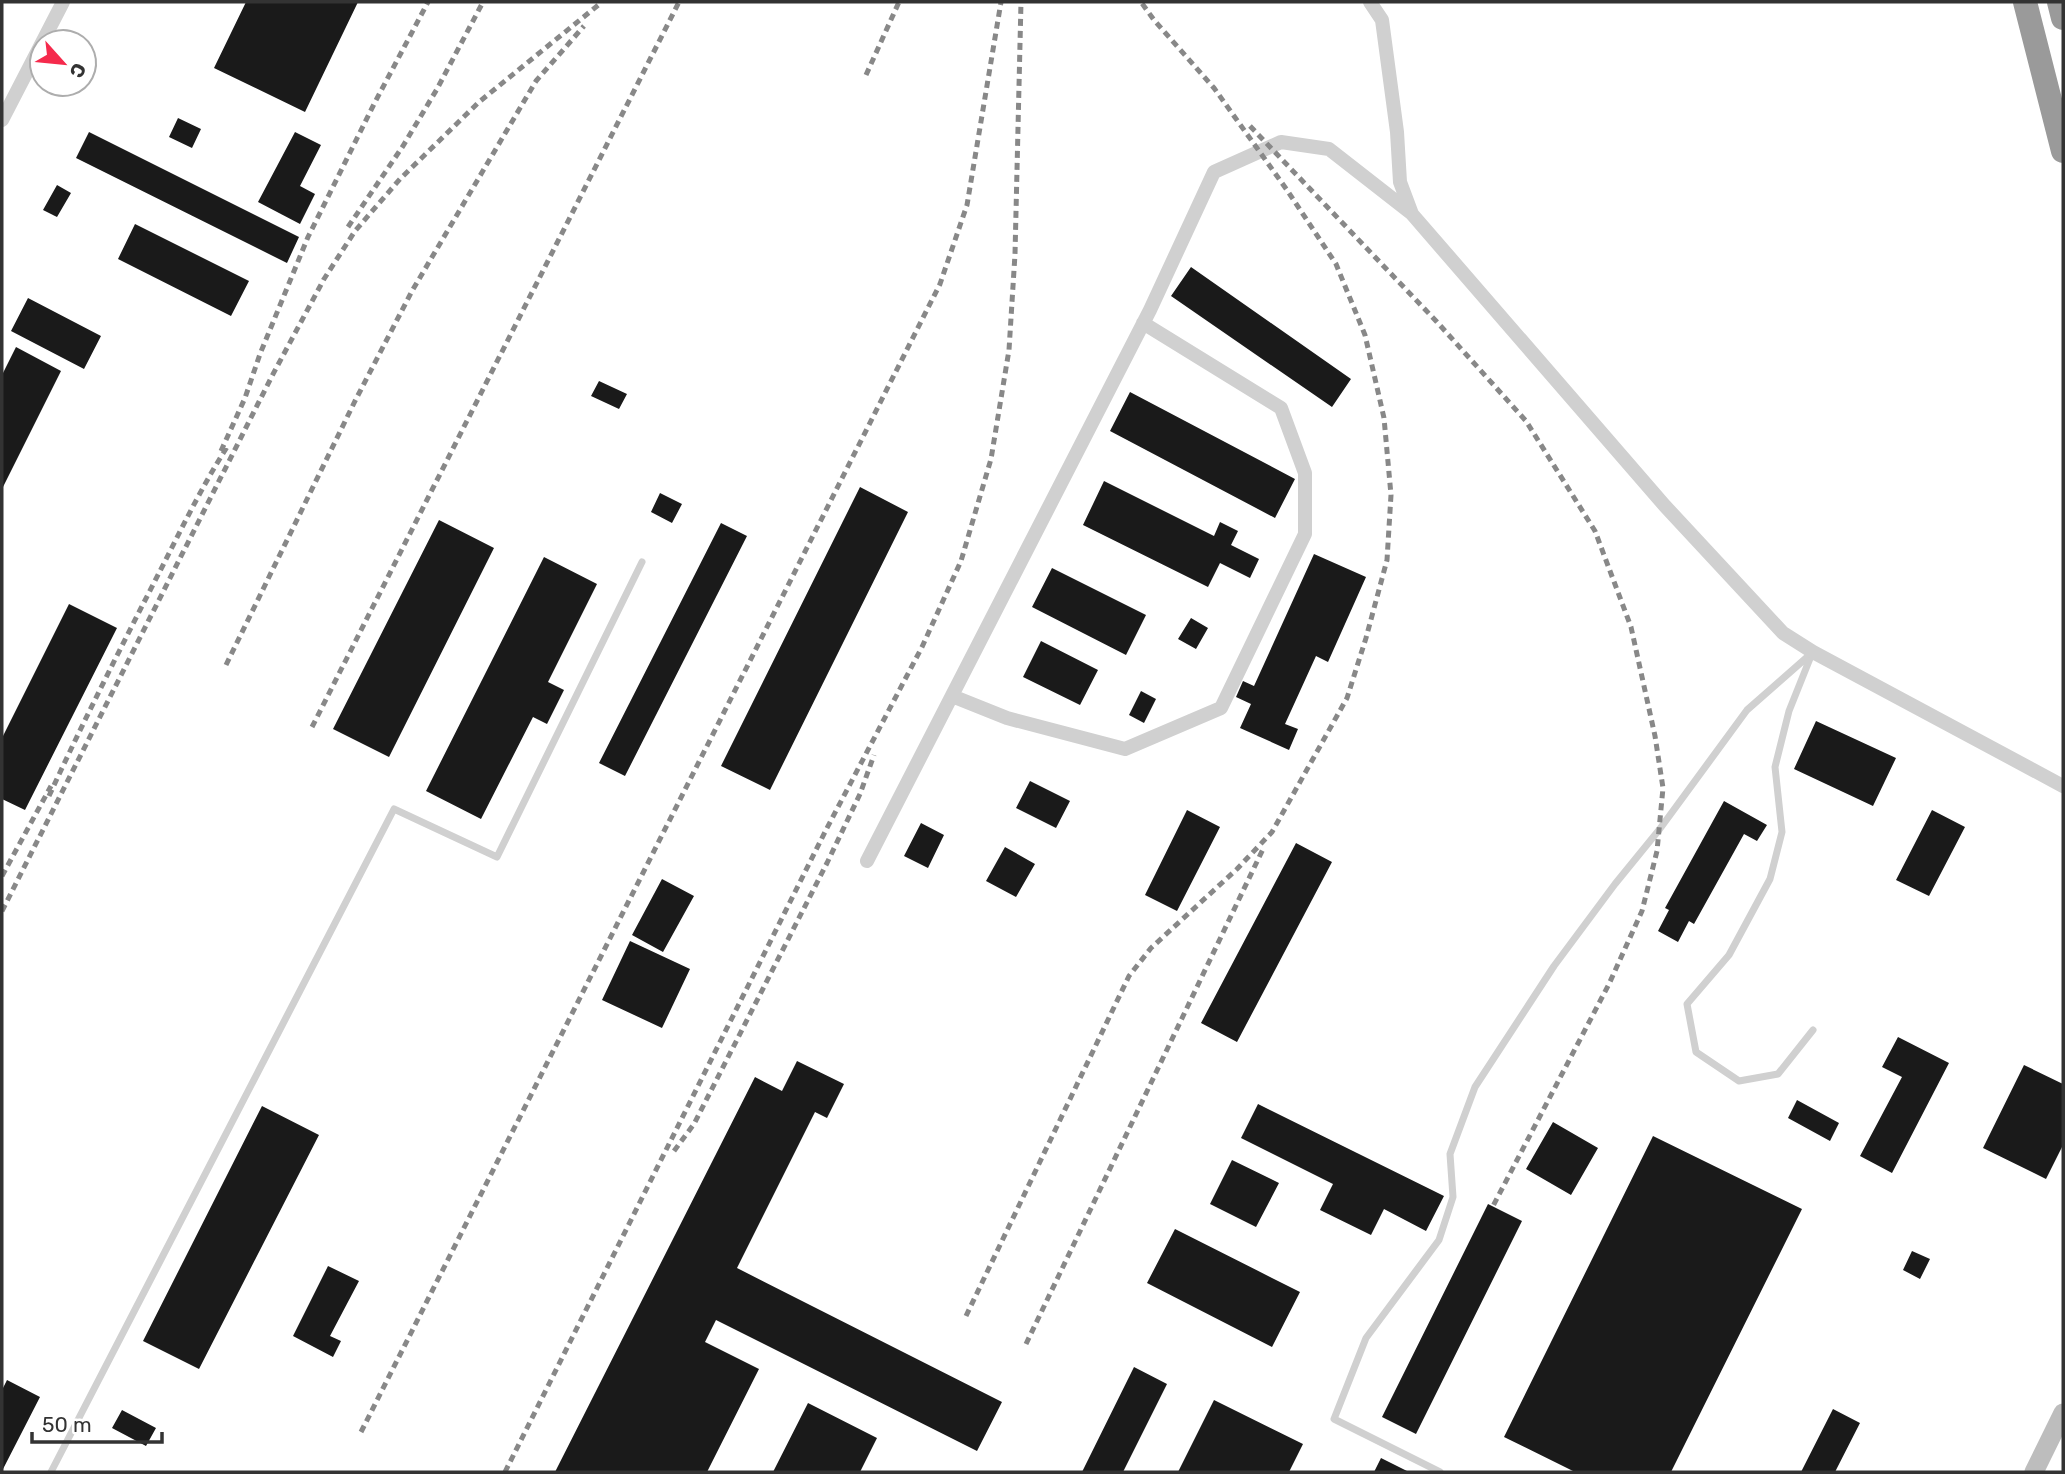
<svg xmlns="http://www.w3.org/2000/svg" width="2065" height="1474" viewBox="0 0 2065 1474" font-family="Rubik,sans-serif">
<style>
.building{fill:#1a1a1a}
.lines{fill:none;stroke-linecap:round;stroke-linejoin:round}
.lane{stroke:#d0d0d0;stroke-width:7}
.street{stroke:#d0d0d0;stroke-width:14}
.secondary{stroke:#bdbdbd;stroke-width:19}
.highway{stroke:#9a9a9a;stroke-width:24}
.rail{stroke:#888;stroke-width:5;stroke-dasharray:7 5;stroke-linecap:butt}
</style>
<rect width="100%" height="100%" fill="#fff"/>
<!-- building -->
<path class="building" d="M246,2H358L305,112L214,68Z
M178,118L201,129L192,148L169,137Z
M89,132L299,237L287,263L76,158Z
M295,132L321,145L300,186L315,194L300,224L258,202Z
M57,185L71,193L57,217L43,210Z
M135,224L249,281L231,316L118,259Z
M1191,267L1351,379L1332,407L1171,296Z
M28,298L101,336L84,369L11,331Z
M16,347L61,371L2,489V375Z
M599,381L627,394L619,409L591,396Z
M1130,392L1295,479L1275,518L1110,431Z
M1104,481L1214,536L1220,522L1238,531L1231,545L1259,559L1250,578L1220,563L1208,587L1083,525Z
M860,487L908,512L770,790L721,766Z
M660,493L682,504L672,523L651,512Z
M439,520L494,548L389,757L333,729Z
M721,523L747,536L625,776L599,763Z
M1314,554L1366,577L1328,662L1316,656L1285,724L1298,729L1289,750L1240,728L1251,704L1236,697L1243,681L1254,686Z
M544,557L597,584L548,682L564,690L547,724L533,717L481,819L426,791Z
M1052,568L1146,615L1126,655L1032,607Z
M69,604L117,628L25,810L2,799V738Z
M1191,618L1208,628L1196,649L1178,639Z
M1041,641L1098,670L1080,705L1023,677Z
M1141,691L1156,699L1144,723L1129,715Z
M1816,721L1896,758L1873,806L1794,769Z
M1030,781L1070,801L1056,828L1016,808Z
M1724,801L1767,825L1757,841L1744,834L1694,924L1689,921L1678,942L1658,931L1669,910L1665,908Z
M1187,810L1220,827L1177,911L1145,895Z
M1932,810L1965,827L1929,896L1896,880Z
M921,823L944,835L928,868L904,856Z
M1296,843L1332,862L1237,1042L1201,1023Z
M1005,847L1035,864L1016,897L986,881Z
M662,879L694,896L663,952L632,935Z
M630,941L690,969L662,1028L602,1000Z
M1898,1037L1949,1063L1892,1173L1860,1156L1902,1077L1882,1067Z
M797,1061L844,1084L827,1118L815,1112L737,1268L1002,1402L977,1451L716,1320L705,1342L759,1369L707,1472H555L755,1077L782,1091Z
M2024,1065L2063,1084V1145L2046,1179L1983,1148Z
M1797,1100L1839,1123L1830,1141L1788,1118Z
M1258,1104L1444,1196L1426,1231L1384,1209L1371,1235L1320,1210L1333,1184L1241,1138Z
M262,1106L319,1135L199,1369L143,1341Z
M1553,1122L1598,1148L1571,1195L1526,1169Z
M1653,1136L1802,1209L1671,1472H1575L1504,1437Z
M1232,1160L1279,1183L1256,1227L1210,1204Z
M1488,1204L1522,1221L1416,1434L1382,1417Z
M1175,1229L1300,1292L1272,1347L1147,1283Z
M1912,1251L1930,1259L1920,1279L1903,1270Z
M328,1266L359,1281L330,1336L341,1341L333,1357L293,1336Z
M1134,1367L1167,1384L1123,1472H1082Z
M7,1380L40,1397L2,1471V1390Z
M1214,1400L1303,1444L1289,1472H1178Z
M808,1403L877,1438L860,1472H773Z
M1833,1409L1860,1423L1835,1472H1801Z
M122,1410L156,1428L146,1446L112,1428Z
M1381,1458L1409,1472H1374Z"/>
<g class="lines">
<!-- lane -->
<path class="lane" d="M1811,656L1789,711L1775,767L1782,832L1770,879L1729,955L1687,1004L1696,1052L1739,1081L1778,1074L1813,1030
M51,1472L394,809L497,857L642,562
M1440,1472L1334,1419L1366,1338L1439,1240L1453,1197L1450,1154L1475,1087L1554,966L1615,884L1659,830L1747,710L1813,652"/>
<!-- street -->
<path class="street" d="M1370,2L1382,20L1397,132L1400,182L1412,214L1665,506L1783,633L1813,652L2063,786
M2,120L63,2
M952,696L1007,718L1125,749L1221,708L1305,534V473L1281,408L1143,323
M867,861L1150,310L1214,172L1281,142L1329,149L1411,213"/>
<!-- secondary -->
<path class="secondary" d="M2034,1472L2063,1413"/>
<!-- highway -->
<path class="highway" d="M2025,2L2063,151
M2059,2L2063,18"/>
<!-- rail -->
<path class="rail" d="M866,75L899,2
M1250,126L1437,322L1526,421L1595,531L1631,627L1655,736L1663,788L1657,851L1642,911L1609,984L1493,1206
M348,227L403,146L437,89L483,2
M221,451L245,398L260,354L308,237L374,104L428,2
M226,665L355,401L412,291L536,81L584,26
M312,727L679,2
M49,796C84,720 122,645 160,571C182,528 203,484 229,444
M2,876L51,786
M2,911L272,376L324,279L355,231L400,179L479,102L602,2
M674,1151L694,1124L827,863L860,794L874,755
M966,1316L1129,976L1151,948L1237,869L1272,832L1347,698L1366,638L1387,560L1391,495L1384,418L1365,335L1336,264L1287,190L1214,88L1154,20L1141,2
M1026,1344L1264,847
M361,1432L940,284L967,205L1001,2
M505,1472L827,828L922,647L961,561L991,459L1009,350L1015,254L1021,2"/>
</g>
<!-- border -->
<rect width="2065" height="1474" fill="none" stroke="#333333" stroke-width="7"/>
<!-- north arrow -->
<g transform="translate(63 63) rotate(117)"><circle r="33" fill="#ffffff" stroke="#adadad" stroke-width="2"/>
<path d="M0-5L12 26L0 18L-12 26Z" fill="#f52a4c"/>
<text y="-10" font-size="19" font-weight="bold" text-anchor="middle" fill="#333333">С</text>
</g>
<!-- scale -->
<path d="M32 1432v10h130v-10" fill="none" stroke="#333333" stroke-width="3.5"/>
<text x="42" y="1432" font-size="21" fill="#333333" stroke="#ffffff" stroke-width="5" paint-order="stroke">50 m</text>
</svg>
